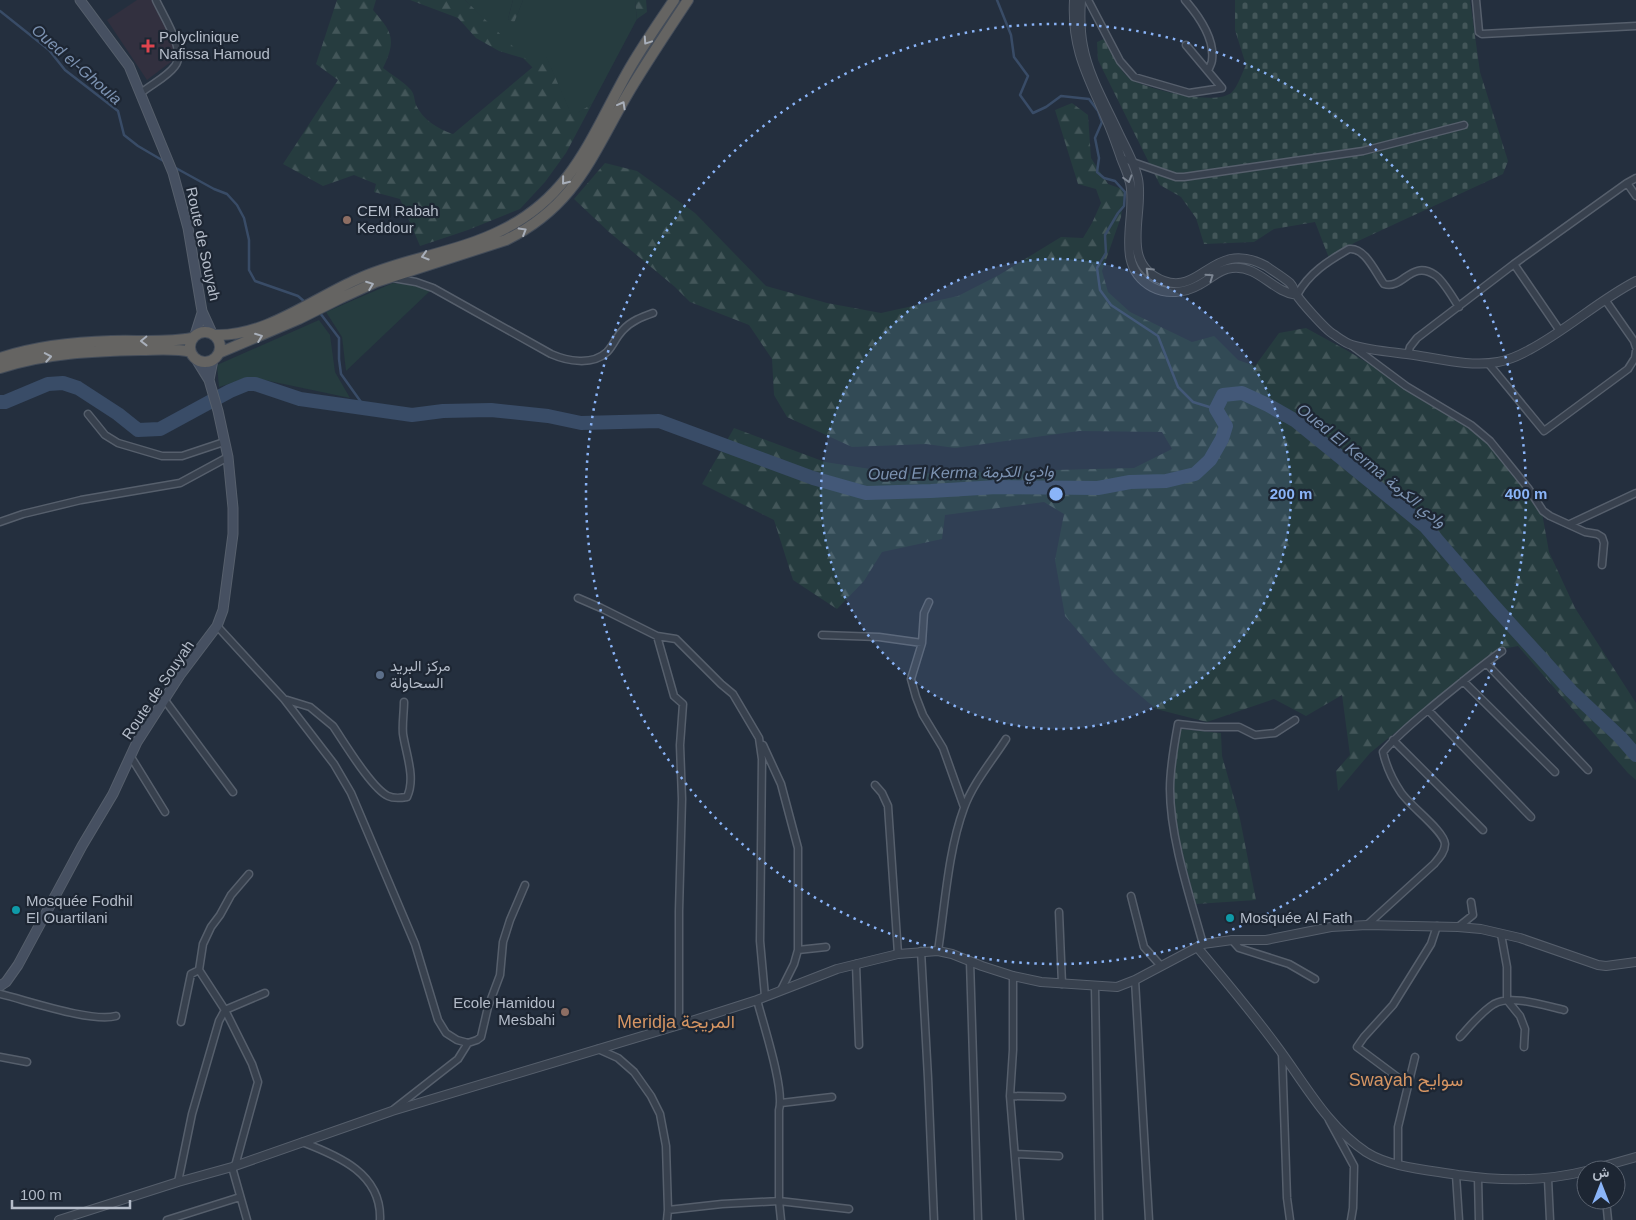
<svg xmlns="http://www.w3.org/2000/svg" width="1636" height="1220" viewBox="0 0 1636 1220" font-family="Helvetica,Vazirmatn,sans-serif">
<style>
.medical{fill:#32303f}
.grass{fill:#263c3f}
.forest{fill:url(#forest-firs)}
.cemetery{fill:url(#cemetery-stones)}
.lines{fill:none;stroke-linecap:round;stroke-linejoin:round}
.stream{stroke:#394c67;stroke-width:2.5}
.river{stroke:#394c67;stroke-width:14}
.minor-casing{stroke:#565f6c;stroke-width:9}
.tertiary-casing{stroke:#565f6c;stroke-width:10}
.secondary-casing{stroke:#565f6c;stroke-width:11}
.trunk-casing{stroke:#434c59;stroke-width:12}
.minor{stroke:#38414e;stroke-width:6}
.tertiary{stroke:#38414e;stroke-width:8}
.secondary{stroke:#465061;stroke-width:9}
.trunk{stroke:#656462;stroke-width:10}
.oneway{stroke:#a8afba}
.oneway2{stroke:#7c8592}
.ring{fill:none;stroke:#8ab4f8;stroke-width:2.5;stroke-dasharray:2.5 5}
.health-dot{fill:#e0444e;stroke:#1d2633;stroke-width:2}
.education-dot{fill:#8d6e63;stroke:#1d2633;stroke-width:2}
.service-dot{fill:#5c6f8a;stroke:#1d2633;stroke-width:2}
.culture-dot{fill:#0f9aa8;stroke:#1d2633;stroke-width:2}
.labels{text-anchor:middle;stroke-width:4.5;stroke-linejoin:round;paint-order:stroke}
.poi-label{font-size:15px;fill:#b4bcc9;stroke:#1d2633;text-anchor:start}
.street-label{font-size:15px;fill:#b4bcc9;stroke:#1d2633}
.water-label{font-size:16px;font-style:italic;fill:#7c92b1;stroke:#1d2633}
.quarter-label{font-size:18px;fill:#d59563;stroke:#1d2633}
.centre{fill:#8ab4f8;stroke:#1d2633;stroke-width:2.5}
.ring-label{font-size:15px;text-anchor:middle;font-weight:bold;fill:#8ab4f8;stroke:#1d2633;stroke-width:4.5;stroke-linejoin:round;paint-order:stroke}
</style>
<defs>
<pattern id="forest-firs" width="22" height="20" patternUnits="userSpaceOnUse" patternTransform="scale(1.25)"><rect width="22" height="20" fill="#263c3f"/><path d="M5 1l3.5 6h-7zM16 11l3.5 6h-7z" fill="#435659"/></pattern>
<pattern id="cemetery-stones" width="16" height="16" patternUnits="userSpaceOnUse" patternTransform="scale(1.25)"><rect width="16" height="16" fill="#263c3f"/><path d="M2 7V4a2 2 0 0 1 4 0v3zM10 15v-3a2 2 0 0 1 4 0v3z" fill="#435659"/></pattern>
</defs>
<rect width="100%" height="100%" fill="#242f3e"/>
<!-- medical -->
<path class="medical" d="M137,0H152L168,19L169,35L176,58L147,80L107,20Z"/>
<!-- grass -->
<path class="grass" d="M465,0H513L508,19L514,22L523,0H635L637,19L592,104L572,117L546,57L533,68Z
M393,283L412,285L430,291L346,371L342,337L326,312Z
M319,320L330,335L335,372L350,398L251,377L219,387L217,365Z"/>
<!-- forest -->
<path class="forest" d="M337,0H376L373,10C392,32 397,39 383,68C392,75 403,81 411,90C415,95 414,100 416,105C423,120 438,129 453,134L546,56L572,116L592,104L566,153L545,182L520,209L468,230L420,246L400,199L374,192L376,184L354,175L323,186L283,164L338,80L316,64Z
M410,0H465L526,59L499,51L476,38L458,18Z
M513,0H523L514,23L508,19Z
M635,0H646L647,12L637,19Z
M1072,103L1088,115L1091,158L1108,184L1125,190L1121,217L1102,271L1108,292L1130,312L1192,342L1214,336L1238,360L1255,366L1279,333L1306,328L1348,351L1478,430L1526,484L1539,496L1549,552L1575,608L1636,703V780L1628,773L1518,646L1497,650L1370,753L1338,791L1336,771L1350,755L1342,695L1306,716L1274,699L1207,722L1156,709L1115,674L1065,616L1055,560L1064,514L1044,502L945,515L942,539L882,552L864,581L837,609L793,580L774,520L702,484L734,428L825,462L903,474L1134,468L1172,449L1162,432L1079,431L955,448L926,444L852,447L787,417L774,395L772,359L749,325L690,302L675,287L609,232L574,199L605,163L637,171L695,213L766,286L827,303L881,313L958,296L999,275L1061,237L1083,238L1092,223L1101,203L1096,189L1078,184L1055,110Z"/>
<!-- cemetery -->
<path class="cemetery" d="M1235,0H1470L1480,72L1508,161L1503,174L1356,242L1329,258L1315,222L1274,229L1254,242L1204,244L1196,218L1181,197L1160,185L1098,60L1097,42L1104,39C1111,51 1118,69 1129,78C1144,89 1218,107 1232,92C1238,86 1242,73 1246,65L1235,30Z
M1180,729L1221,733L1222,756L1240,819L1256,900L1196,904C1187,869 1174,827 1174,791C1174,770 1177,750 1180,729Z"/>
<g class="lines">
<!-- stream -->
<path class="stream" d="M997,0L1011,35L1014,57L1028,76L1020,95L1033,113L1046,107L1061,96L1089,99L1098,111L1102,122L1095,138L1099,158L1097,172L1104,178L1115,181L1125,192L1124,206L1118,213L1105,235L1106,253L1097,268L1100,290L1111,305L1158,336L1178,387L1193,402L1216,409
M0,11L49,50L65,70L118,111L124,135L138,146L167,163
M174,167L214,189L227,194L237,205L244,218L249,240V270L255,281L298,296L305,302
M320,313L339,338V359L341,374L366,409"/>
<!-- river -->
<path class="river" d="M0,402H5L48,384L63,383L78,388L118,414L138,430L160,429L230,391L247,384H255L300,399L412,415L443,411L491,410L548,416L581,423L659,421L813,478L866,493L931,491L997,487L1098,488L1130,482L1166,481L1195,474L1210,460L1222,439L1226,426L1216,409L1223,395L1242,393L1268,405L1296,421L1425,526L1494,606L1571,691L1620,737L1636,755"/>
<!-- minor casing -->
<g class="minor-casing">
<path id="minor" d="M1088,0L1120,61L1134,77L1189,93L1222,88L1186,45
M1185,0C1198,15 1215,38 1212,60C1212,63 1209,68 1208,71
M1476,0L1479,32L1482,34L1636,26
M141,93C152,84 167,77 175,66C187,51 162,14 156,0
M1121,158L1176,177H1184L1363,151L1464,125
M1627,183L1636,196
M1514,264L1560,331
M393,278L416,282L433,288L551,354C567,361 592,366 607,352C613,346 616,337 623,330C631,321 642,317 653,313
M1297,295C1309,273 1328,261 1349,249C1365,247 1375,272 1384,284C1403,290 1411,259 1435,275C1443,280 1453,298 1459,307
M1606,301L1634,341L1636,347
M1351,345L1406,386L1471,425L1490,441L1528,488L1543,511L1550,516L1585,532L1597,534L1602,537L1604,543L1602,565
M1408,354L1410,347L1417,338L1514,264L1627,183L1636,178
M1488,363L1544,431L1628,369L1635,358L1636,351
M88,414L105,435L118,443L162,456H182L224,442
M0,522L23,514L81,500L180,483L228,457
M1570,524L1636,493
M578,598L601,608L657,636L676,639L721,684L733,694L759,738L762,759L760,941L765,996
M929,602L924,613L922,643L911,679L916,697L923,715L943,748L964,807
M217,626L284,699L310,707L333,726C344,742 372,789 388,796C394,799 401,798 407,797C416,778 406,754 403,734C402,724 404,712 404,702
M822,635L879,637L922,643
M657,636L674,696L683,704L680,745L682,799L679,911V1025
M1486,663L1588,770
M1463,681L1555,772
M164,699L233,792
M284,699L334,764L351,793L415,944L438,1020L446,1033L457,1040L468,1043L458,1059L394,1109
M1428,710L1531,817
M1393,740L1483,830
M763,745L781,784L798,848V950L794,964L781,990
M131,757L165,812
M875,785L882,793L888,806L898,954
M1131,896L1144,947L1161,966
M1059,912L1062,984
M1367,925L1434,864C1439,858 1445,852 1445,844C1444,830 1408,805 1400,791C1392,779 1386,765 1383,752C1400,732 1421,716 1441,699C1461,683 1481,666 1502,651
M1458,927L1473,915L1471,902
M1501,934L1507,967V1000L1520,1016L1525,1029L1524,1047
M1232,940L1239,948L1289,964L1315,979
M1203,944C1190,897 1170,838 1170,789C1170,767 1174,746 1178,724L1205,727H1239L1255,735L1275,733L1295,720
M798,950L826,947
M921,951L928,1078L934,1220
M938,951C945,905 948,851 964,808C973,783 992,761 1006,739
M970,961L978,1220
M856,964L859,1045
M1013,976V1050L1010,1096L1020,1220
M1135,980L1149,1220
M1095,987L1099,1220
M0,994C26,1000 92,1023 116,1016
M757,1000C763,1023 785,1090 779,1110V1201L781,1220
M181,1022L191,974L199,970
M1460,1037C1470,1026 1481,1012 1494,1004C1512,994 1545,1006 1564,1010
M468,1043L477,1040L481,1037L488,1007L500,975L503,942L510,920L525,885
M598,1049L618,1058L634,1072L651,1096L660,1114L666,1146L668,1210L667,1220
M1282,1053L1287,1198L1290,1220
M0,1057L27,1062
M1408,1085L1357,1047L1364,1037L1393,1005L1431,944L1437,926
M1010,1096L1062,1097
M781,1103L832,1097
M1329,1120L1354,1166L1353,1208L1351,1220
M302,1142C339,1156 382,1174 380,1220
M1015,1154L1059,1156
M1398,1165V1127L1415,1057
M235,1166L258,1082L252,1064L225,1010L199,970L203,944L211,927L220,915L231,895L249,874
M232,1167L247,1220
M1456,1175L1459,1220
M1478,1178L1479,1220
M1548,1179L1550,1220
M178,1182L192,1114L219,1021L225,1010L265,993
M1606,1200L1608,1220
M668,1210L722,1204L779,1201L849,1209
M167,1220L240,1197"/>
</g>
<!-- tertiary casing -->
<g class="tertiary-casing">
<path id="tertiary" d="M1074,0C1071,56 1093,84 1112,133C1115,141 1118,149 1121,158C1124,166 1128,174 1130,183C1138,217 1112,265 1152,287C1167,295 1185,293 1199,285C1211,279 1219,269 1232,268C1259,265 1272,292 1297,295
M1081,0C1080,15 1080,31 1083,46C1089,78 1107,107 1120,136C1127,150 1135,164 1138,179C1145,213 1118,264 1164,281C1202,295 1214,238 1266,266C1273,271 1283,277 1290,283C1293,286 1294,290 1296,294C1301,302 1325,329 1333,334C1339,338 1345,343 1352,345C1372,351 1393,352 1414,355C1441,359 1471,367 1498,362C1509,360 1520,355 1529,350C1567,330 1599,300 1636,281
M1197,947C1224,979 1251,1011 1276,1045C1304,1082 1326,1125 1366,1152C1391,1168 1429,1170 1458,1175C1501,1181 1543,1182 1586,1171
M1590,1170L1636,1157
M59,1220L178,1182L232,1167L392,1111L679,1025L757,1000L837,969L898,954L938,951L952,954L982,966L1013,976L1041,982L1117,987L1135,980L1203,944L1232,940H1266L1331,927L1367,925L1458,927L1481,929L1520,938L1598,965L1606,966L1636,962"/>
</g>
<!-- secondary casing -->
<g class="secondary-casing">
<path id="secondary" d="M80,0L129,66L173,173L188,228L202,311L212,333
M195,335L202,313
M209,380L213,360
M0,986L6,982L18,965L82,846L113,794L137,742L180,675L217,626L223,610L233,534V508L228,457L218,411L209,380L196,359"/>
</g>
<!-- trunk casing -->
<g class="trunk-casing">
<path id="trunk" d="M190 347a15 15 0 1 1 30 0a15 15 0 1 1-30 0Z
M215,335C265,337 314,298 358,279C404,258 457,253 502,230C572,196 591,137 627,73C641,48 658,24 674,0
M219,353L299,319L341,298L376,282L506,240C577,205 592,154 630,90C648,60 668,30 688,0
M0,358C36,346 74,342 111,341C138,340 166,343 192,338
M0,368C46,353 93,351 141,350C157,350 175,348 191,352"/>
</g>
<!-- minor -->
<use href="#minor" class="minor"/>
<!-- tertiary -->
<use href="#tertiary" class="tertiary"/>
<!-- secondary -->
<use href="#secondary" class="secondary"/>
<!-- trunk -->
<use href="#trunk" class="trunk"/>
</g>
<!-- one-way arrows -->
<defs><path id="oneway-chevron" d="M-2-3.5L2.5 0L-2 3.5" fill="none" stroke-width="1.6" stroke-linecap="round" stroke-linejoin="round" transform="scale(1.25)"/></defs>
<g class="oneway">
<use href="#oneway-chevron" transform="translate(647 41) rotate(124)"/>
<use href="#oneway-chevron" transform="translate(622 105) rotate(-61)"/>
<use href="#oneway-chevron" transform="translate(565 181) rotate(129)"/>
<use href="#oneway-chevron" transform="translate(523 231) rotate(-31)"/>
<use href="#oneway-chevron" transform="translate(425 256) rotate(163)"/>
<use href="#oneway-chevron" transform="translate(370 285) rotate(-21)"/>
<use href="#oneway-chevron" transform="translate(259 337) rotate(-21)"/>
<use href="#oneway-chevron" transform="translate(144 341) rotate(179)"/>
<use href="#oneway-chevron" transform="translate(48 357) rotate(-10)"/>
</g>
<g class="oneway2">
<use href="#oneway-chevron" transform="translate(1128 179) rotate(74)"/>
<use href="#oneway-chevron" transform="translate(1149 271) rotate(-136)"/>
<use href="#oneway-chevron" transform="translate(1210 277) rotate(-35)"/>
</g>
<!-- distance rings -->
<circle cx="1056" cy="494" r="235" fill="#8ab4f8" fill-opacity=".12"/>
<g class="ring">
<circle cx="1056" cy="494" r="235"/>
<circle cx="1056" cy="494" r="470"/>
</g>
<!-- markers -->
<path class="health-dot" d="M145.5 38.5h5v5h5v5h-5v5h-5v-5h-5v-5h5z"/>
<g class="education-dot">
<circle cx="347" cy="220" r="5"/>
<circle cx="565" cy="1012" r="5"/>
</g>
<circle class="service-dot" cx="380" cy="675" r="5"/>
<g class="culture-dot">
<circle cx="16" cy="910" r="5"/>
<circle cx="1230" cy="918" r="5"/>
</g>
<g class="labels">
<!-- poi labels -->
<g class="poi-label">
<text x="159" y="42">Polyclinique<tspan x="159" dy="17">Nafissa Hamoud</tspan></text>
<text x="357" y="216">CEM Rabah<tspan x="357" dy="17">Keddour</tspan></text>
<text x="390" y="671">مركز البريد<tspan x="390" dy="17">السحاولة</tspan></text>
<text x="26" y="906">Mosquée Fodhil<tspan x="26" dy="17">El Ouartilani</tspan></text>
<text x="1240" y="923">Mosquée Al Fath</text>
<text x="555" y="1008" text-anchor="end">Ecole Hamidou<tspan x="555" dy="17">Mesbahi</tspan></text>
</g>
<!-- street labels -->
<g class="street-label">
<text transform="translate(203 244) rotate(78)" y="5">Route de Souyah</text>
<text transform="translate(158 690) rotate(-56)" y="5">Route de Souyah</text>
</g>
<!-- water labels -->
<g class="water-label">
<text transform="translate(77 64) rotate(41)" y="6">Oued el-Ghoula</text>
<text transform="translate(1372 465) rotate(39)" y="6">Oued El Kerma وادي الكرمة</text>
<text transform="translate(961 472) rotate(-1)" y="6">Oued El Kerma وادي الكرمة</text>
</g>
<!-- quarter labels -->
<g class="quarter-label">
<text x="676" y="1028">Meridja المريجة</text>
<text x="1406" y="1086">Swayah سوايح</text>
</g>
</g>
<circle cx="1056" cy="494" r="8" class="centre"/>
<g class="ring-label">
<text x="1291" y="499">200 m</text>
<text x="1526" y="499">400 m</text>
</g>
<!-- north arrow -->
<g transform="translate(1601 1185)"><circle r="24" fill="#1d2633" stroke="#59626f"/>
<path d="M0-4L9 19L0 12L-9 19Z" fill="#8ab4f8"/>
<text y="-8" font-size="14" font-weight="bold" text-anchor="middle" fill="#b4bcc9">ش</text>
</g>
<!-- scale -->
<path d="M12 1200v8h118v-8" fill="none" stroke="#b4bcc9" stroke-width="2.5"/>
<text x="20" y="1200" font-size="15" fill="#b4bcc9" stroke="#1d2633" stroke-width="4" paint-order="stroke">100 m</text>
</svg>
